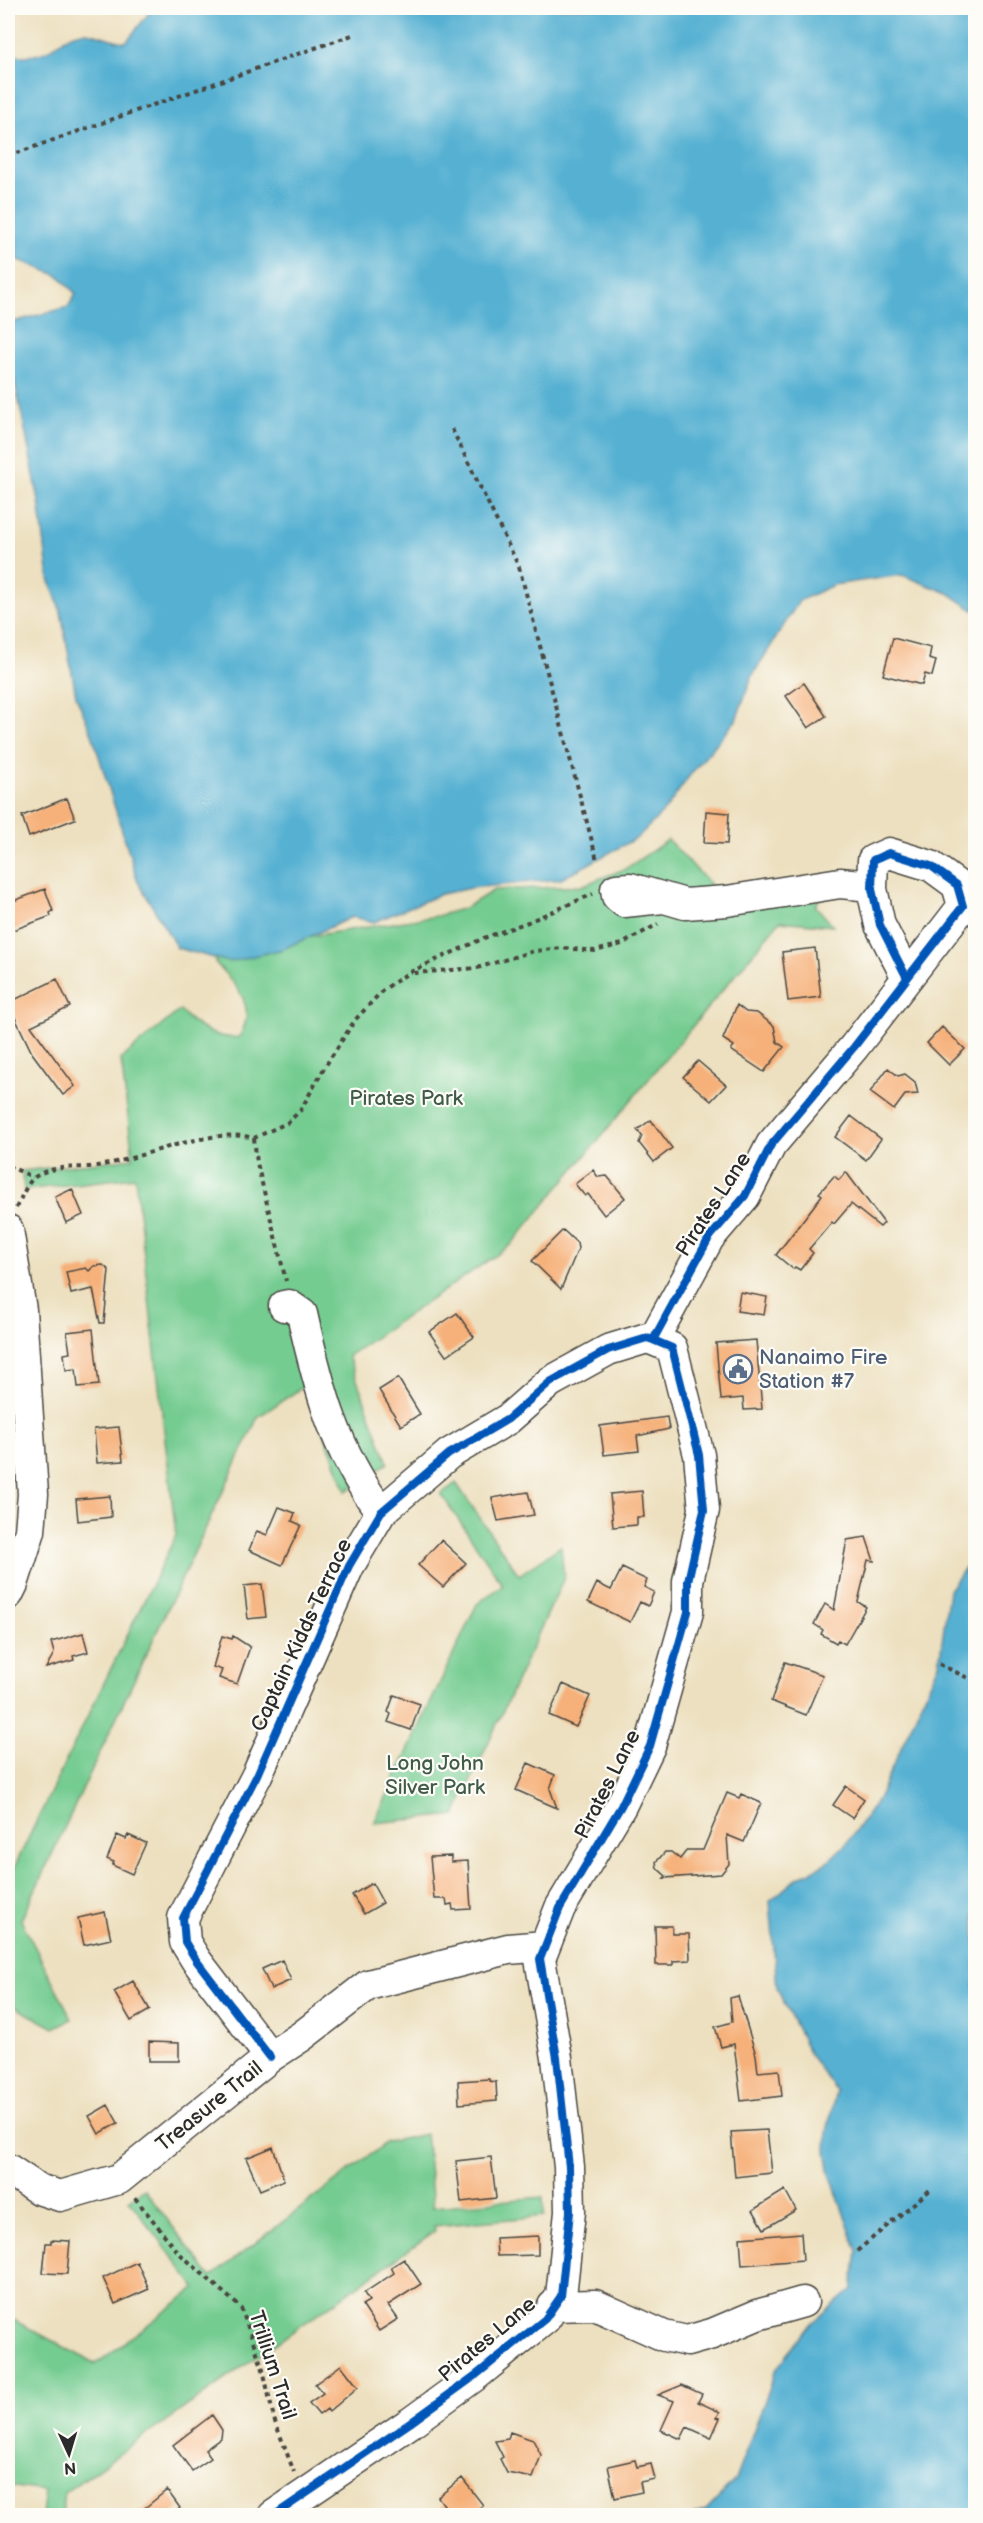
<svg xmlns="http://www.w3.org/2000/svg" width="983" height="2523" viewBox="0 0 983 2523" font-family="'Balsamiq Sans',sans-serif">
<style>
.green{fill:#74cc91;stroke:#507c5e;stroke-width:1.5}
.water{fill:#54b0d2;stroke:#406e7e;stroke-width:1.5}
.building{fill:#f6b17a}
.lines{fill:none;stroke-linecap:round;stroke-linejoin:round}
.minor-casing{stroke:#484641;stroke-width:33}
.path{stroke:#484641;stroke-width:4;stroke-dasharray:4.5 4.5;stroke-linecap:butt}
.minor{stroke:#fff;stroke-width:30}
.cycleway-casing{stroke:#fdfcf7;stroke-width:11}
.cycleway{stroke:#0057b8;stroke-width:8}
.labels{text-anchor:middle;stroke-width:4.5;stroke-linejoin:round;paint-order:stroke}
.park-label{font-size:21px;fill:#415b4a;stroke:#fdfcf7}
.street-label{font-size:21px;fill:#2b2b2b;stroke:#fdfcf7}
.service-label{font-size:21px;fill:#4e5e75;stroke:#fdfcf7;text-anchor:start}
</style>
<rect width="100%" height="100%" fill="#fdfcf7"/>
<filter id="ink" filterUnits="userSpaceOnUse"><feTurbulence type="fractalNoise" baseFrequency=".0167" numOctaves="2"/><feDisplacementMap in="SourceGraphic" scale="12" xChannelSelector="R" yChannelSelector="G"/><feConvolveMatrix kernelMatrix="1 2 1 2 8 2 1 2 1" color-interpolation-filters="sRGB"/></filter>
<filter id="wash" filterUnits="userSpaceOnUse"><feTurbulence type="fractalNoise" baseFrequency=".008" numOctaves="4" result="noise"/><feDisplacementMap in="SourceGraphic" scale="24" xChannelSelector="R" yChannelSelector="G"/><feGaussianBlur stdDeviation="1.35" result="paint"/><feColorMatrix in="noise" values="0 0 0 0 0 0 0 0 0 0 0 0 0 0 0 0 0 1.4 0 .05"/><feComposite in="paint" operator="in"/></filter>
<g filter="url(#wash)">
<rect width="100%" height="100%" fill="#ede0c0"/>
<!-- green -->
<path class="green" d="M668,840L713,887L824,894L815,905L833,926L780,921L511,1245L348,1356L388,1463L346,1491L306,1385L258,1417L21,1920L72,2019L54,2028L8,2003V1880L176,1535L135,1177L24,1190L22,1171L133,1158L121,1059L180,1010C193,1026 218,1040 239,1037C259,1006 235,985 215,962L216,951L437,916L465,908L494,890L581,886L625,869Z
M456,1483L519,1575L561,1546L564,1578L455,1815L374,1823L477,1604L503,1585L441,1494Z
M426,2134L433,2207L543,2197L544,2216L434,2226L435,2231L64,2493L61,2515H42L45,2491L8,2486V2317L96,2364L196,2288L129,2200L144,2189L211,2277L387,2142Z"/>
<!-- water -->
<path class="water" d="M153,8H975V611L948,593L902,575L833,585L799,601L752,676L736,720L690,775L666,809L637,838L561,879L471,888L441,894L374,922L352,917L283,949L229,962L177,948L138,882L92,734L76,696L61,612L49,579L39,501L24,425L14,379L8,365V327L10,323L68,307L76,294L59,276L19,260H8V54C22,57 39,57 52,48C63,40 71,32 85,32C96,32 111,41 126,42Z
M975,1554V2515H693L706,2510L735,2480L777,2368L812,2323L852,2289L857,2251L830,2174L826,2151L827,2132L836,2091L810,2055L777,1988L770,1901L797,1878L825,1864L847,1843L878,1799L939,1664L949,1590Z"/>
<g id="blocks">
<!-- building -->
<path class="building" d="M893,638L931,648L929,659L936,661L932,676L925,674L922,685L883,675Z
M804,683L826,716L808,728L786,696Z
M67,798L75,819L29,837L22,816Z
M706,811L729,813L727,844L704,843Z
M45,889L53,911L50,913L51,916L8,932V903Z
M815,948L821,997L788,1001L782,952Z
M57,979L70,1007L31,1026L75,1086L63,1095L32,1053L8,1003Z
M737,1005L746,1012L757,1013L774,1026L777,1042L784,1047L764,1072L731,1050L734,1046L723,1039Z
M942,1027L965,1049L949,1065L927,1043Z
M698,1061L726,1085L711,1101L683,1077Z
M888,1068L898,1076L905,1074L915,1082L918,1094L905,1095L894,1110L870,1092Z
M851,1116L881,1139L866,1160L835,1137Z
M651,1120L672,1148L654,1162L639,1143L642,1136L637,1130Z
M593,1170L598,1177L607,1176L625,1198L604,1215L588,1194L585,1196L575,1184Z
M846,1172L884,1223L880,1227L851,1204L834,1224L832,1222L809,1249L813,1253L800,1270L795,1267L793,1269L776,1255L813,1207L822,1195L819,1193L834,1176L839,1180Z
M72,1189L83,1215L66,1223L55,1197Z
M563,1230L577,1243L578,1249L561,1289L532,1261Z
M103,1265L109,1270L104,1323H100L93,1289L71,1294L66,1272L86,1268L89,1271L94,1266Z
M740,1292L767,1297L764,1315L737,1311Z
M457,1313L474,1337L446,1356L429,1332Z
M93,1329L99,1385L78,1387L76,1369L66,1370L64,1354L70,1353L67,1332Z
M756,1340L762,1409L744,1410L743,1398L721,1400L716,1343Z
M398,1378L420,1414L401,1426L379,1390Z
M667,1417L669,1429L637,1436L639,1451L604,1455L600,1426Z
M119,1427L123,1461L97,1463L94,1429Z
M642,1491L644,1517H637V1525L613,1527L610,1494Z
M528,1492L534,1515L498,1521L492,1498Z
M110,1496L111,1517L78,1521L76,1499Z
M279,1507L295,1513L292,1521L301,1525L282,1565L249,1550L257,1531L267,1535Z
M866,1537L874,1561L868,1560L858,1602L866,1607L845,1644L838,1640L836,1643L821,1634L823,1630L814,1624L825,1604L834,1610L847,1540Z
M441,1540L466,1563L443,1587L418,1565Z
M622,1568L647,1580L644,1587L654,1592L648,1606L640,1602L630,1622L588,1602L597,1583L611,1590Z
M262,1584L266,1617L248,1619L244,1586Z
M83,1633L88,1652L73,1656L74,1660L46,1668L54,1653L51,1642Z
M222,1636L232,1639L233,1636L250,1647L237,1684L219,1678L222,1670L213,1667Z
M785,1662L823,1675L806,1715L771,1701Z
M563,1684L590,1696L576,1727L549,1715Z
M394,1695L420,1704L411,1730L388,1722L391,1714L388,1712Z
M528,1763L555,1775L550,1789L557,1808L516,1790Z
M846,1786L864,1799L852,1818L833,1805Z
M727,1793L739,1798L741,1794L761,1803L744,1842L727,1835L729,1864L721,1874L664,1878L666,1876L657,1868L656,1862L665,1852H671L680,1859L687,1850H703Z
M117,1835L126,1839L128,1835L146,1843L132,1874L112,1865L114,1862L107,1859Z
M451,1856V1862L468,1861L471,1909L453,1910L452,1904L447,1905L446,1899H434L430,1857Z
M372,1883L383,1903L364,1914L352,1895Z
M105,1912L111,1939L84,1945L78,1918Z
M655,1926H672V1934H689L690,1960L673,1961V1965H656Z
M282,1960L291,1980L271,1989L262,1969Z
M133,1981L150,2010L131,2021L114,1992Z
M738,1996L756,2055L758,2072L779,2070L782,2096L741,2101L734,2044L721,2047L715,2027L732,2022L730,1998Z
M149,2042L179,2043V2061H149Z
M489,2079V2081L496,2082L497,2101L459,2104L458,2081Z
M108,2105L118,2123L99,2134L89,2116Z
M767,2130L772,2173L735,2177L731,2132Z
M273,2147L284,2180L260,2190L246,2158Z
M491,2157L496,2198L461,2202L456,2161Z
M785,2190L796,2210L764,2229L753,2210Z
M801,2233L803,2260L742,2265L740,2238Z
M538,2236V2255L497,2256L496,2238Z
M51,2240L70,2241L67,2274L43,2273L46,2243H51Z
M404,2259L421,2284L388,2305L398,2319L379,2331L362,2305L369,2301L364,2293L394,2273L391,2267Z
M137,2262L149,2289L115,2304L103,2278Z
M341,2365L358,2387L329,2412L327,2409L319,2415L309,2403L323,2393L315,2384Z
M682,2385L702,2394L698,2402L720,2412L717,2417L720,2418L711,2438L687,2427L681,2439L661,2430L674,2401L658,2395Z
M212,2415L222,2430L221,2438L205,2450L211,2458L192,2471L173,2445Z
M510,2432L533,2440L541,2455L533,2478L507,2473L500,2459L503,2457L495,2441L508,2439Z
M635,2460L637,2467L651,2464L655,2479L640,2482L642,2492L615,2498L608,2466Z
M462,2478L483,2505L469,2516H431L444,2505L438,2497Z
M167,2490L180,2508L171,2516H135Z"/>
</g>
</g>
<g filter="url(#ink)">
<use href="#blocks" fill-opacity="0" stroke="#484641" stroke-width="1.5"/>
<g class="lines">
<!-- minor casing -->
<g class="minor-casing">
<path id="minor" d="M663,898L624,902L617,896L616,889L630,888L685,904L727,901L840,883L872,886
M8,1230L21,1310L33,1494L30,1531L13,1584L8,1594
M284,1306L289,1305L302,1314C319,1389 334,1449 381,1512
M270,2057L196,1960L185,1942L183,1918L257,1775L349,1566L381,1512L449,1454L508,1419L550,1382L608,1350L647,1338L653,1340
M8,2169L38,2189L60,2196L119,2179L270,2057L302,2036L368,1985L508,1949L545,1946
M553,2306L595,2305L664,2336L687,2341L712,2334L757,2315L803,2302
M273,2516L410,2423L476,2375L545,2319L561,2296L570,2212L569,2167L557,2058L540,1959L560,1908L621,1806L650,1746L688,1612V1581L704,1510L699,1455L672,1348L653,1340L709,1238L745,1196L771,1145L854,1047L963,906L957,885L931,866L889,853L873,860L872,889L880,925L907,978"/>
</g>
<!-- path -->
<path class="path" d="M8,156L352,35
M452,429L519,567L597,860
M414,973L477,968L534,951L563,948L595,951L622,944L658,924
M254,1138L257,1163L286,1281
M8,1166L33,1177
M16,1208C21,1199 27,1182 35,1177C52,1164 78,1169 97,1166C143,1159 209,1126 254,1138L287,1123L300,1111L326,1065L355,1020L383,990L408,973L484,938L528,922L593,894
M939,1664L976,1682
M135,2198L179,2253L241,2308L263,2369L274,2419L294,2472
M857,2251L930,2190"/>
<!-- minor -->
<use href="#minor" class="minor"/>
<!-- cycleway casing -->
<g class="cycleway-casing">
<path id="cycleway" d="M270,2057L196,1960L185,1942L183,1918L257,1775L349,1566L381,1512L449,1454L508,1419L550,1382L608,1350L647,1338L653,1340
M273,2516L410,2423L476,2375L545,2319L561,2296L570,2212L569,2167L557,2058L540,1959L560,1908L621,1806L650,1746L688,1612V1581L704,1510L699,1455L672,1348L653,1340L709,1238L745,1196L771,1145L854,1047L963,906L957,885L931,866L889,853L873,860L872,889L880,925L907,978"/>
</g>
<!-- cycleway -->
<use href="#cycleway" class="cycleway"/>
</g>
</g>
<!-- icons -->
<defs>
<g id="civic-ring" transform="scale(1.5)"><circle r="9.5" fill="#fdfcf7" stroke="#5c6f8a" stroke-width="1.5"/><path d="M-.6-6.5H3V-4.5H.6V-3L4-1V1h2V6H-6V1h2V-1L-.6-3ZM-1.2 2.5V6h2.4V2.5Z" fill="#5c6f8a"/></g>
</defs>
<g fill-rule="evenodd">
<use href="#civic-ring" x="738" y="1369"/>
</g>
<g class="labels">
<!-- park labels -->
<g class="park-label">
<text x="406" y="1105">Pirates Park</text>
<text x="435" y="1770">Long John<tspan x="435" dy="24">Silver Park</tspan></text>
</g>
<!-- street labels -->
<g class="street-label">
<text transform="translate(713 1204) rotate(-57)" y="7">Pirates Lane</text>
<text transform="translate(301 1635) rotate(-65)" y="7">Captain Kidds Terrace</text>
<text transform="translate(607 1784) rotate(-63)" y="7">Pirates Lane</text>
<text transform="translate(209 2106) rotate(-39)" y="7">Treasure Trail</text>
<text transform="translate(487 2339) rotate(-40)" y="7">Pirates Lane</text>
<text transform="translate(273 2365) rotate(72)" y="7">Trillium Trail</text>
</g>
<!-- service labels -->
<g class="service-label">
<text x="759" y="1364">Nanaimo Fire<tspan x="759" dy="24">Station #7</tspan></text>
</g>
</g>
<!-- margin -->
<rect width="983" height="2523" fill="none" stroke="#fdfcf7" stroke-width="30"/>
<!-- north arrow -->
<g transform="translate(69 2454) rotate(176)" stroke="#fdfcf7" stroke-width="4.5" paint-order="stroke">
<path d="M0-4.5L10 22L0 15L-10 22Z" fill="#2b2b2b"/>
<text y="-9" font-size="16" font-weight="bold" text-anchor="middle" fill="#2b2b2b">N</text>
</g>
</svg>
